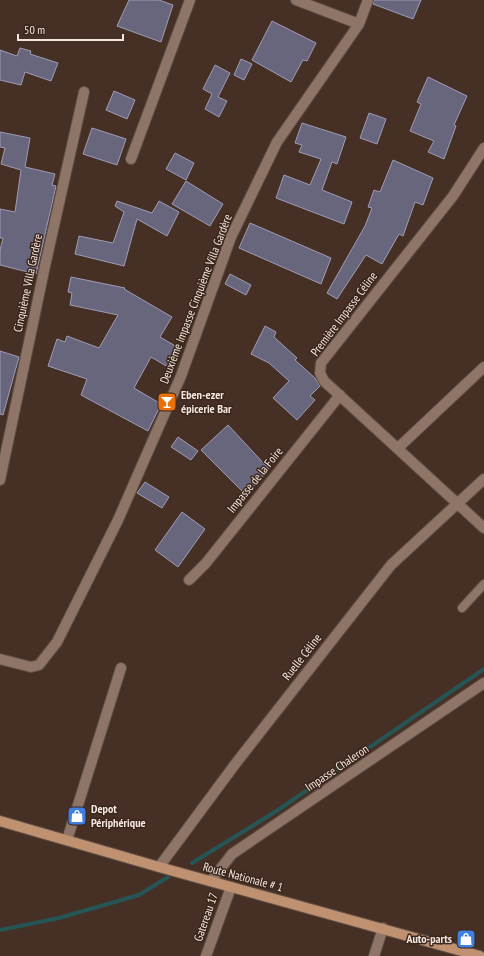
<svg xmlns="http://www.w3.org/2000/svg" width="484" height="956" viewBox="0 0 484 956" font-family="'PT Sans Narrow',sans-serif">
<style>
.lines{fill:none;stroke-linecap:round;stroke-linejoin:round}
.stream{stroke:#265556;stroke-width:4}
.building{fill:#68667d;stroke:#9e9cb6}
.service-casing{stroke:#5f4e44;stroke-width:10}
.minor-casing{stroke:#5f4e44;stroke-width:12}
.primary-casing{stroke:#5f4e44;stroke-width:12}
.service{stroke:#8e7568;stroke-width:8}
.minor{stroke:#8e7568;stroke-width:10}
.primary{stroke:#bf9170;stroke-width:10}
.labels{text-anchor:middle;stroke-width:3;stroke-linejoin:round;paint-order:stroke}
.street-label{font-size:12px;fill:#f4e6df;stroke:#3b261b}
.poi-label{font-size:12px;font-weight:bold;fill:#f4e6df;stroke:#3b261b;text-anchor:start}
</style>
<rect width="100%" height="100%" fill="#463025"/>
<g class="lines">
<!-- stream -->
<path class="stream" d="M192,863L278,810L484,669
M0,930L59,918L139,895L168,877"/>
</g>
<!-- building -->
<path class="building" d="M129,0H159L173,5L161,42L117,26Z
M374,0H421L413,19L373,4Z
M272,21L316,43L307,61L303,60L291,82L252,60Z
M20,48L31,51L30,54L58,63L51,81L25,72L21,85L0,80V50L17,56Z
M241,59L252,64L244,80L234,75Z
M215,65L230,73L218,97L227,101L219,117L205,109L212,94L203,89Z
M428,77L467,96L454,125L456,126L444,159L428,152L434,141L410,131L421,104L417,102Z
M114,91L135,100L127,119L106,110Z
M369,113L386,119L377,144L360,138Z
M302,123L346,137L337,164L332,162L322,190L352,202L344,224L276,198L284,175L310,185L321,159L299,152L302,145L295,143Z
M92,128L126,139L117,165L83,154Z
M0,132L30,138L25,167L55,174L52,185L56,186L36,274L0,265V250L3,238H0V209L15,212L21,170L1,164L5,148L0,147Z
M175,153L194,163L186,180L166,169Z
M393,160L433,178L423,205L415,202L403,236L399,234L382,264L366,255L337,299L327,293L365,226L372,208L368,207L374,190L380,192Z
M186,181L223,204L210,226L172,204Z
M117,201L152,213L159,201L179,212L167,236L137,219L124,266L75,254L79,236L113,243L124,212L115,206Z
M250,223L331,258L321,284L239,248Z
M230,274L251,285L246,295L225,284Z
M71,277L125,288L124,289L172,317L160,337L179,348L168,367L151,357L134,388L161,404L148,431L81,395L87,379L48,366L57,339L65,342L67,336L99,348L118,315L70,305L72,293L68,292Z
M265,326L276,332L274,337L297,358L295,360L315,378L320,386L310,396L315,400L297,420L273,398L289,381L269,363L251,354Z
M0,351L19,357L3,415L0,414Z
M228,425L269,469L246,495L201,450Z
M178,437L198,451L191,460L171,447Z
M145,482L169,497L162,508L137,493Z
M182,512L205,529L178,567L155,550Z"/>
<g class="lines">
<!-- service casing -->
<g class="service-casing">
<path id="service" d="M462,608L484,584"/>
</g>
<!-- minor casing -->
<g class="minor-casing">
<path id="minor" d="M296,0L359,24
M484,148L453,196L321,363L320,373L324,381L484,528
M131,159L190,0
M398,448L484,367
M0,480L45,266L84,92
M189,580L206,563L340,395
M0,659L31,667L39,665L57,642L118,520L181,376L231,237L277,142L359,24L368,0
M67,840L121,668
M159,867L236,763L391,565L484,479
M211,881L232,854L484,683
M206,956L231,887
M374,956L383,928"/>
</g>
<!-- primary casing -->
<g class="primary-casing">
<path id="primary" d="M0,821L159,867L480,956"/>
</g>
<!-- service -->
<use href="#service" class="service"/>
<!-- minor -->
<use href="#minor" class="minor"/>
<!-- primary -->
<use href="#primary" class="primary"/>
</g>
<!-- icons -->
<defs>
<g id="bar-square" transform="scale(1)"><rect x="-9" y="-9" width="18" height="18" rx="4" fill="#e8710a" stroke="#3b261b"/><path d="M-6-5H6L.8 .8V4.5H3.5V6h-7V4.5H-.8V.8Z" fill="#fff"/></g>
<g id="shop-square" transform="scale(1)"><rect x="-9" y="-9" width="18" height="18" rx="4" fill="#3f7fe0" stroke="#3b261b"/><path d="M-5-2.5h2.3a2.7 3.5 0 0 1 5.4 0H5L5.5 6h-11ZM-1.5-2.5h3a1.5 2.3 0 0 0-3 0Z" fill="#fff"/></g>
</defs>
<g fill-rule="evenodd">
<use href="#bar-square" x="167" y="402"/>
<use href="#shop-square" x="77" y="816"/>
<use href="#shop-square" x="466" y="939"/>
</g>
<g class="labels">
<!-- street labels -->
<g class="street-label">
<text transform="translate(28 283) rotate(-78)" y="4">Cinquième Villa Gardère</text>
<text transform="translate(196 299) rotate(-69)" y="4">Deuxième Impasse Cinquième Villa Gardère</text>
<text transform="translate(344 314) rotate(-53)" y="4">Première Impasse Céline</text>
<text transform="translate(255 480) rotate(-51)" y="4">Impasse de la Foire</text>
<text transform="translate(302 657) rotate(-52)" y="4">Ruelle Céline</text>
<text transform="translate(337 768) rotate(-34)" y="4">Impasse Chaleron</text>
<text transform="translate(243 877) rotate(15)" y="4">Route Nationale # 1</text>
<text transform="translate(206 917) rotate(-71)" y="4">Gatereau 17</text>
</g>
<!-- poi labels -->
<g class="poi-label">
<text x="181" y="399">Eben-ezer<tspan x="181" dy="14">épicerie Bar</tspan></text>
<text x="91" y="813">Depot<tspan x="91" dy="14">Périphérique</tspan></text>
<text x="452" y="943" text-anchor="end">Auto-parts</text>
</g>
</g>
<!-- scale -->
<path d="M18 34v6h105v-6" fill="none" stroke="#f4e6df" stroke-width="2"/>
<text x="24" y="34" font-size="12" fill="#f4e6df" stroke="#3b261b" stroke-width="3" paint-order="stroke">50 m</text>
</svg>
